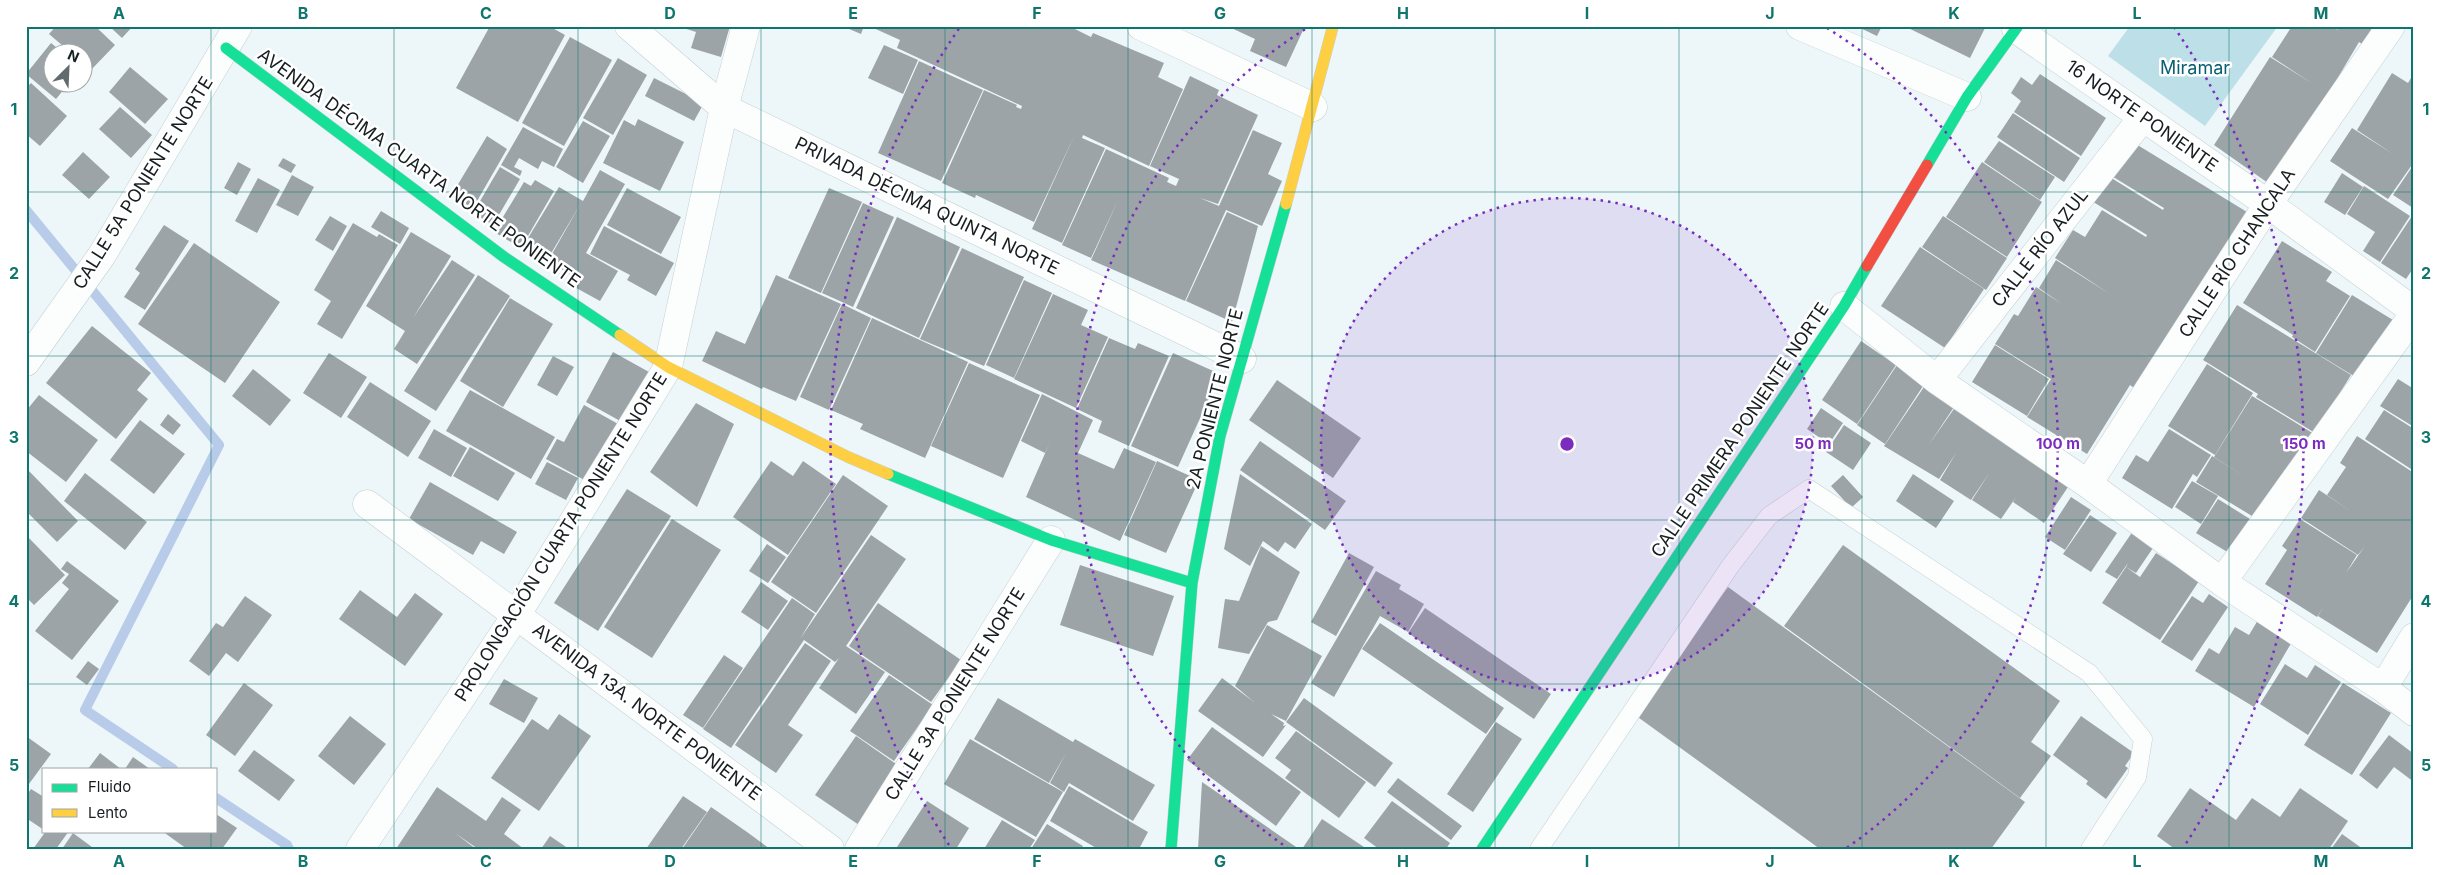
<svg xmlns="http://www.w3.org/2000/svg" width="2440" height="875" viewBox="0 0 2440 875" font-family="Inter,sans-serif">
<style>
.green{fill:#bde0e8}
.lines{fill:none;stroke-linecap:round;stroke-linejoin:round}
.stream{stroke:#b8ccea;stroke-width:10}
.building{fill:#9da4a8}
.lane-casing{stroke:#c6cfd1;stroke-width:19}
.street-casing{stroke:#c6cfd1;stroke-width:29}
.fast-casing{stroke:#c6cfd1;stroke-width:12}
.slow-casing{stroke:#c6cfd1;stroke-width:12}
.jam-casing{stroke:#c6cfd1;stroke-width:12}
.lane{stroke:#fcfefe;stroke-width:18}
.street{stroke:#fcfefe;stroke-width:28}
.fast{stroke:#16e098;stroke-width:11}
.slow{stroke:#ffcf43;stroke-width:11}
.jam{stroke:#f24e42;stroke-width:11}
.grid{fill:none;stroke:#0f766e;stroke-width:1;stroke-opacity:0.55}
.ring{fill:none;stroke:#7b2cbf;stroke-width:2.5;stroke-dasharray:2.5 5}
.labels{text-anchor:middle;stroke-width:5;stroke-linejoin:round;paint-order:stroke}
.park-label{font-size:18px;fill:#085f6f;stroke:#fff}
.street-label{font-size:18px;fill:#161e20;stroke:#fff}
.centre{fill:#7b2cbf;stroke:#fff;stroke-width:2.5}
.ring-label{font-size:15px;text-anchor:middle;font-weight:bold;fill:#7b2cbf;stroke:#fff;stroke-width:5;stroke-linejoin:round;paint-order:stroke}
.neatline{fill:none;stroke:#0f766e;stroke-width:2}
.grid-label{font-size:16px;text-anchor:middle;font-weight:bold;fill:#0f766e}
</style>
<rect width="100%" height="100%" fill="#edf6f9"/>
<!-- green -->
<path class="green" d="M2130,26H2278L2205,126L2108,56Z"/>
<g class="lines">
<!-- stream -->
<path class="stream" d="M26,210L219,445L85,710L173,769
M216,798L287,845L289,849"/>
</g>
<!-- building -->
<path class="building" d="M56,26H95L115,45L90,71L82,64V52H70L49,34Z
M109,26H133L122,38Z
M490,26H549L565,35L518,122L456,88Z
M677,26H730L721,57L691,48L696,32Z
M842,26H864L861,34Z
M869,26H1053L1057,28L1069,26L1091,37L1093,33L1164,63L1158,77L1183,89L1149,166L1083,135L1082,138L1105,148L1062,243L1032,229L1075,134L1034,222L976,195L975,198L942,183L984,90L1017,105L1016,107L1021,109L1022,106L897,48L900,40Z
M1227,26H1305L1286,67L1250,51L1255,39Z
M1856,26H1882L1877,36Z
M1904,26H1986L1970,58Z
M2292,26H2332L2339,31L2334,26H2382L2368,48L2359,42L2304,135L2300,132L2268,183L2214,145L2270,57L2313,84L2272,57Z
M570,37L612,60L564,146L522,123Z
M51,43L62,52H52V82H70L56,99L26,74Z
M884,45L918,60L903,94L868,78Z
M618,58L647,75L613,135L583,118Z
M919,61L983,90L941,181L878,153Z
M130,67L168,99L145,124L109,92Z
M2392,73L2408,83L2414,73V162L2388,199L2330,161L2352,128L2393,154L2357,130Z
M2040,74L2106,118L2081,156L2014,112L2021,101L2011,93L2021,77L2032,85Z
M1190,76L1219,90L1217,95L1258,115L1218,204L1200,198L1219,206L1253,130L1282,143L1268,174L1282,181L1262,226L1226,210L1185,301L1091,260L1119,198L1091,258L1062,245L1106,149L1169,178L1167,182L1176,186L1179,179L1150,166Z
M654,78L704,103L694,121L645,96Z
M31,83L67,116L40,146L26,134V88Z
M120,107L152,135L131,158L99,129Z
M2013,113L2080,158L2064,182L1997,137Z
M638,119L684,142L660,191L603,163L624,120L635,126Z
M583,121L610,136L583,183L556,167Z
M523,127L563,149L554,167L542,161L538,169L519,158L514,167L522,171L520,176L501,165Z
M487,136L507,149L473,208L451,196Z
M1999,141L2055,177L2040,200L1984,162Z
M2131,141L2247,212L2154,360L2137,350L2152,359L2134,388L2130,385L2087,454L2027,417L2051,379L1995,344L2014,314L2018,316L2036,287L2062,304L2039,288L2056,260L2110,294L2055,258L2073,230L2085,237L2102,210L2146,237L2147,235L2090,200L2105,174L2163,210L2164,208L2110,175Z
M83,152L110,177L89,199L62,175Z
M283,158L296,165L291,173L278,166Z
M238,162L251,169L237,195L224,188Z
M1982,162L2042,202L2007,257L1946,217Z
M2414,164V207L2413,208L2393,195Z
M500,167L520,179L493,225L473,213Z
M600,170L625,184L586,253L618,271L600,301L569,284L573,276L548,261L581,203L546,262L522,248L559,187L583,201Z
M2342,173L2363,187L2345,215L2324,202Z
M292,175L314,187L298,216L276,205Z
M258,178L280,190L257,233L235,221Z
M535,180L554,191L521,248L494,232L524,182L531,186Z
M2364,186L2410,216L2380,262L2363,251L2375,232L2347,214Z
M627,188L681,217L661,254L607,225Z
M829,188L862,202L821,293L788,278Z
M863,203L894,217L853,307L822,293Z
M381,211L409,228L400,244L371,227Z
M1227,212L1258,226L1232,322L1186,301Z
M2414,213V267L2406,279L2381,263Z
M330,216L347,226L333,251L315,240Z
M1943,216L2007,258L1986,290L1922,247Z
M897,217L960,247L919,338L856,308Z
M353,223L377,237L379,234L398,245L342,339L317,324L331,301L314,290Z
M164,225L189,241L145,310L124,297L140,273L135,269Z
M604,226L674,263L656,296L627,280L630,275L590,254Z
M411,232L451,256L413,318L452,260L475,275L417,364L394,349L405,331L366,306Z
M2282,241L2332,272L2326,281L2350,296L2315,352L2292,337L2293,335L2243,303Z
M194,243L280,302L225,383L138,324Z
M1920,247L1984,289L1945,348L1881,306Z
M962,248L1024,277L984,366L920,339Z
M478,275L510,296L436,411L404,391Z
M776,275L841,304L796,401L763,387L762,389L702,361L716,331L745,344Z
M1024,280L1052,293L1014,378L986,365Z
M1053,294L1088,310L1081,325L1108,337L1076,408L1014,379Z
M2352,295L2393,320L2357,378L2316,353Z
M510,298L553,324L503,407L460,381Z
M842,304L871,318L829,410L800,397Z
M2237,305L2351,375L2315,433L2256,397L2258,394L2203,360Z
M872,318L968,362L925,458L860,429L863,424L831,410Z
M92,326L151,373L137,390L148,399L116,439L46,383Z
M1109,338L1135,349L1138,343L1169,356L1129,446L1098,432L1102,421L1077,409Z
M1861,341L1896,365L1857,424L1822,400Z
M1995,345L2049,379L2027,416L1972,382Z
M613,352L649,372L622,422L586,402Z
M329,353L367,377L341,418L303,393Z
M1173,353L1220,374L1178,467L1131,446Z
M553,356L574,367L557,396L537,385Z
M969,363L1040,395L1003,478L931,446Z
M2207,364L2253,393L2215,455L2168,426Z
M1897,365L1925,383L1885,444L1857,425Z
M253,369L291,400L270,426L232,396Z
M2398,379L2414,389V427L2380,406Z
M1277,380L1361,438L1333,478L1249,420Z
M370,382L431,421L408,457L347,417Z
M1926,384L1956,404L1928,446L1956,406L2070,484L2044,523L2013,502L2016,497L2001,519L1972,500L1990,472L1971,500L1940,480L1956,453L1939,479L1884,446Z
M470,390L555,437L531,479L446,431Z
M1042,394L1093,420L1078,453L1114,469L1124,448L1156,462L1120,541L1026,497L1050,442L1045,453L1021,441Z
M39,395L98,440L66,482L26,451V411Z
M2252,396L2314,434L2257,519L2196,482L2212,456L2247,478L2214,457Z
M696,403L734,424L697,507L650,472Z
M584,405L620,425L588,482L546,459L557,439L564,442Z
M1821,408L1843,423L1829,444L1807,429Z
M2384,410L2414,429V471L2365,439Z
M168,414L181,425L173,435L160,425Z
M140,420L185,454L154,494L110,460Z
M1844,425L1871,443L1853,470L1826,452Z
M434,429L467,448L451,477L418,458Z
M2169,429L2211,455L2197,477L2193,474L2172,509L2122,478L2136,455L2148,462Z
M2357,436L2414,473V594L2377,653L2318,616L2324,606L2317,617L2265,584L2287,550L2282,546L2300,519L2357,555L2346,573L2365,546L2358,555L2301,518L2319,490L2352,512L2327,495L2346,467L2340,463Z
M1260,441L1346,501L1325,530L1240,470Z
M470,447L515,473L498,501L453,476Z
M771,461L793,476L803,461L836,484L788,555L733,517Z
M1157,461L1199,480L1166,553L1124,535Z
M547,462L578,478L566,500L535,484Z
M26,468L78,521L57,542L26,511Z
M85,473L147,522L125,550L64,501Z
M1240,474L1312,524L1295,549L1285,542L1278,552L1263,541L1250,566L1224,549Z
M1913,474L1954,501L1936,528L1896,501Z
M843,475L888,506L816,613L771,582Z
M1843,475L1863,497L1851,508L1831,486Z
M2192,481L2218,496L2201,524L2175,507Z
M430,482L517,532L504,554L481,541L473,555L409,519Z
M627,489L671,516L598,631L554,603Z
M2071,497L2091,510L2065,550L2045,537Z
M2218,499L2250,519L2229,553L2196,533Z
M2090,515L2117,533L2091,572L2063,554Z
M672,519L721,550L652,658L604,627Z
M2133,531L2155,545L2136,573L2126,567L2128,563L2117,579L2105,572Z
M26,535L65,575L34,605L26,597Z
M871,535L906,559L846,646L885,672L856,714L819,688L839,658L835,662L804,640L731,748L703,729L792,598L815,614L800,639Z
M767,544L786,557L768,583L749,571Z
M1843,545L2060,701L2031,742L2051,756L2020,798L1784,626Z
M1261,546L1300,572L1277,620L1268,622L1249,654L1218,648L1225,599L1239,601Z
M1349,553L1374,567L1336,636L1311,622Z
M2156,553L2199,581L2160,640L2102,603L2126,567L2140,577Z
M67,561L119,601L72,660L35,631L69,589L62,583L69,574L61,569Z
M1080,565L1174,596L1153,656L1060,625Z
M1376,571L1401,585L1399,589L1424,604L1408,632L1380,616L1334,697L1311,683Z
M761,582L788,601L768,630L741,612Z
M1728,587L2025,802L1991,849H1820L1635,715Z
M360,590L397,617L415,593L443,614L405,666L339,619Z
M2209,594L2228,607L2192,661L2161,642L2192,596L2203,603Z
M245,596L272,615L238,662L226,653L209,676L189,661L216,623L223,627Z
M878,603L961,660L931,702L849,646Z
M1425,608L1551,694L1534,719L1408,633Z
M2258,620L2293,640L2254,707L2195,671L2209,648L2219,654L2235,627L2249,635Z
M1380,623L1504,708L1486,734L1362,649Z
M1267,625L1322,656L1286,721L1271,714L1284,723L1283,726L1286,725L1263,757L1198,711L1222,678L1254,702L1235,686Z
M805,643L831,661L788,725L803,735L776,773L735,745Z
M724,655L743,668L703,728L683,715Z
M88,661L99,669L87,685L76,677Z
M2285,664L2307,678L2315,665L2341,682L2308,735L2260,704Z
M889,675L933,705L894,761L850,731Z
M504,679L538,698L524,723L489,704Z
M244,683L273,705L235,756L206,735Z
M2343,683L2391,713L2352,775L2304,745Z
M998,698L1073,742L1075,739L1155,785L1133,821L1069,783L1064,792L1050,783L1066,753L1049,783L974,739Z
M1304,698L1393,763L1375,787L1286,722Z
M559,714L591,736L539,811L491,778L532,719L548,730Z
M350,716L386,744L354,785L318,756Z
M2081,716L2134,753L2125,766L2128,768L2106,799L2086,784L2088,781L2053,755Z
M1496,722L1522,739L1473,812L1447,794Z
M1212,727L1301,792L1276,826L1187,760Z
M1296,731L1366,782L1339,818L1285,778L1291,770L1275,758Z
M2389,735L2414,754V782L2394,767L2377,789L2359,775Z
M26,736L51,754L26,788Z
M856,736L899,766L859,825L815,795Z
M970,739L1063,792L1036,837L944,784Z
M254,750L295,780L279,801L238,771Z
M100,753L121,769H88Z
M133,757L150,769H125Z
M1398,778L1462,826L1451,840L1387,792Z
M1202,782L1299,849H1198Z
M1069,786L1148,832L1139,849H1098L1050,821Z
M437,787L486,821L502,797L521,810L504,834L524,849H478L455,833L476,849H396Z
M2190,788L2236,820L2252,798L2280,817L2300,788L2348,821L2329,849H2175L2157,836Z
M31,789L44,797V830L26,818V796Z
M683,796L707,812L681,849H646Z
M927,801L969,828L956,849H901L897,847Z
M1392,801L1450,843L1446,849H1379L1364,838Z
M711,807L747,832L770,849H682Z
M216,814L237,828L222,849H187L162,831H216Z
M1322,819L1367,849H1302Z
M1002,820L1035,840L1029,849H984Z
M1047,824L1083,846L1081,849H1031Z
M46,831H69L56,849H33Z
M73,833L92,847L90,849H62Z
M2342,834L2363,849H2331Z
M550,836L569,849H541Z"/>
<g class="lines">
<!-- lane casing -->
<g class="lane-casing">
<path id="lane" d="M1539,849L1731,565L1769,516L1809,489L2089,673L2143,739L2137,777L2090,849"/>
</g>
<!-- street casing -->
<g class="street-casing">
<path id="street" d="M629,26L724,108L1242,359
M1141,26L1313,107
M1800,26L1967,97
M2016,29L2268,204L2414,311
M1844,306L1937,380L2088,484L2222,582L2383,688L2414,712
M26,362L102,255L238,26
M1937,380L2143,117
M2088,484L2268,204L2391,26
M367,504L830,849
M2222,582L2414,314
M2383,688L2414,637
M360,849L517,614L668,367L724,108L746,26
M859,849L1051,540"/>
</g>
<!-- fast casing -->
<g class="fast-casing">
<path id="fast" d="M226,48L504,257L620,335
M1927,165L1967,97L2018,26
M888,474L1051,540L1192,583
M1171,849L1192,583L1220,436L1286,204
M1482,849L1844,306L1867,266"/>
</g>
<!-- slow casing -->
<g class="slow-casing">
<path id="slow" d="M1286,204L1333,26
M620,335L668,367L848,457L888,474"/>
</g>
<!-- jam casing -->
<g class="jam-casing">
<path id="jam" d="M1867,266L1927,165"/>
</g>
<!-- lane -->
<use href="#lane" class="lane"/>
<!-- street -->
<use href="#street" class="street"/>
<!-- fast -->
<use href="#fast" class="fast"/>
<!-- slow -->
<use href="#slow" class="slow"/>
<!-- jam -->
<use href="#jam" class="jam"/>
</g>
<!-- grid -->
<path class="grid" d="M211,26V769M394,26V849M578,26V849M761,26V849M945,26V849M1128,26V849M1312,26V849M1495,26V849M1679,26V849M1862,26V849M2046,26V849M2229,26V849M26,192H2414M26,356H2414M26,520H2414M26,684H2414M211,831V849"/>
<!-- distance rings -->
<circle cx="1567" cy="444" r="246" fill="#7b2cbf" fill-opacity=".12"/>
<g class="ring">
<circle cx="1567" cy="444" r="246"/>
<path d="M1289 849A491 491 0 0 1 1307 28M1827 28A491 491 0 0 1 1845 849"/>
<path d="M949 845A737 737 0 0 1 960 27M2174 27A737 737 0 0 1 2185 845"/>
</g>
<g class="labels">
<!-- park labels -->
<g class="park-label">
<text x="2195" y="74">Miramar</text>
</g>
<!-- street labels -->
<g class="street-label">
<text transform="translate(2142 116) rotate(35)" y="6">16 NORTE PONIENTE</text>
<text transform="translate(419 168) rotate(36)" y="6">AVENIDA DÉCIMA CUARTA NORTE PONIENTE</text>
<text transform="translate(143 183) rotate(-58)" y="6">CALLE 5A PONIENTE NORTE</text>
<text transform="translate(927 206) rotate(26)" y="6">PRIVADA DÉCIMA QUINTA NORTE</text>
<text transform="translate(2040 248) rotate(-52)" y="6">CALLE RÍO AZUL</text>
<text transform="translate(2237 253) rotate(-57)" y="6">CALLE RÍO CHANCALA</text>
<text transform="translate(1215 399) rotate(-76)" y="6">2A PONIENTE NORTE</text>
<text transform="translate(1740 430) rotate(-56)" y="6">CALLE PRIMERA PONIENTE NORTE</text>
<text transform="translate(561 537) rotate(-58)" y="6">PROLONGACIÓN CUARTA PONIENTE NORTE</text>
<text transform="translate(955 694) rotate(-58)" y="6">CALLE 3A PONIENTE NORTE</text>
<text transform="translate(647 712) rotate(37)" y="6">AVENIDA 13A. NORTE PONIENTE</text>
</g>
</g>
<circle cx="1567" cy="444" r="8" class="centre"/>
<g class="ring-label">
<text x="1813" y="449">50 m</text>
<text x="2058" y="449">100 m</text>
<text x="2304" y="449">150 m</text>
</g>
<!-- border -->
<rect width="2440" height="875" fill="none" stroke="#ffffff" stroke-width="55"/>
<!-- legend -->
<rect x="42" y="768" width="175" height="65" fill="#ffffff" stroke="#a2a5a6"/>
<rect x="52" y="784" width="25" height="8" fill="#16e098" stroke="#a2a5a6"/>
<text x="88" y="792" font-size="15" fill="#161e20">Fluido</text>
<rect x="52" y="809" width="25" height="8" fill="#ffcf43" stroke="#a2a5a6"/>
<text x="88" y="818" font-size="15" fill="#161e20">Lento</text>
<!-- north arrow -->
<g transform="translate(68 68) rotate(24)"><circle r="24" fill="#ffffff" stroke="#a2a5a6"/>
<path d="M0-4L9 19L0 12L-9 19Z" fill="#616a6c"/>
<text y="-8" font-size="14" font-weight="bold" text-anchor="middle" fill="#161e20">N</text>
</g>
<rect x="28" y="28" width="2384" height="820" class="neatline"/>
<g class="grid-label">
<text x="119" y="19">A</text>
<text x="303" y="19">B</text>
<text x="486" y="19">C</text>
<text x="670" y="19">D</text>
<text x="853" y="19">E</text>
<text x="1037" y="19">F</text>
<text x="1220" y="19">G</text>
<text x="1403" y="19">H</text>
<text x="1587" y="19">I</text>
<text x="1770" y="19">J</text>
<text x="1954" y="19">K</text>
<text x="2137" y="19">L</text>
<text x="2321" y="19">M</text>
<text x="14" y="115">1</text>
<text x="2426" y="115">1</text>
<text x="14" y="279">2</text>
<text x="2426" y="279">2</text>
<text x="14" y="443">3</text>
<text x="2426" y="443">3</text>
<text x="14" y="607">4</text>
<text x="2426" y="607">4</text>
<text x="14" y="771">5</text>
<text x="2426" y="771">5</text>
<text x="119" y="867">A</text>
<text x="303" y="867">B</text>
<text x="486" y="867">C</text>
<text x="670" y="867">D</text>
<text x="853" y="867">E</text>
<text x="1037" y="867">F</text>
<text x="1220" y="867">G</text>
<text x="1403" y="867">H</text>
<text x="1587" y="867">I</text>
<text x="1770" y="867">J</text>
<text x="1954" y="867">K</text>
<text x="2137" y="867">L</text>
<text x="2321" y="867">M</text>
</g>
</svg>
